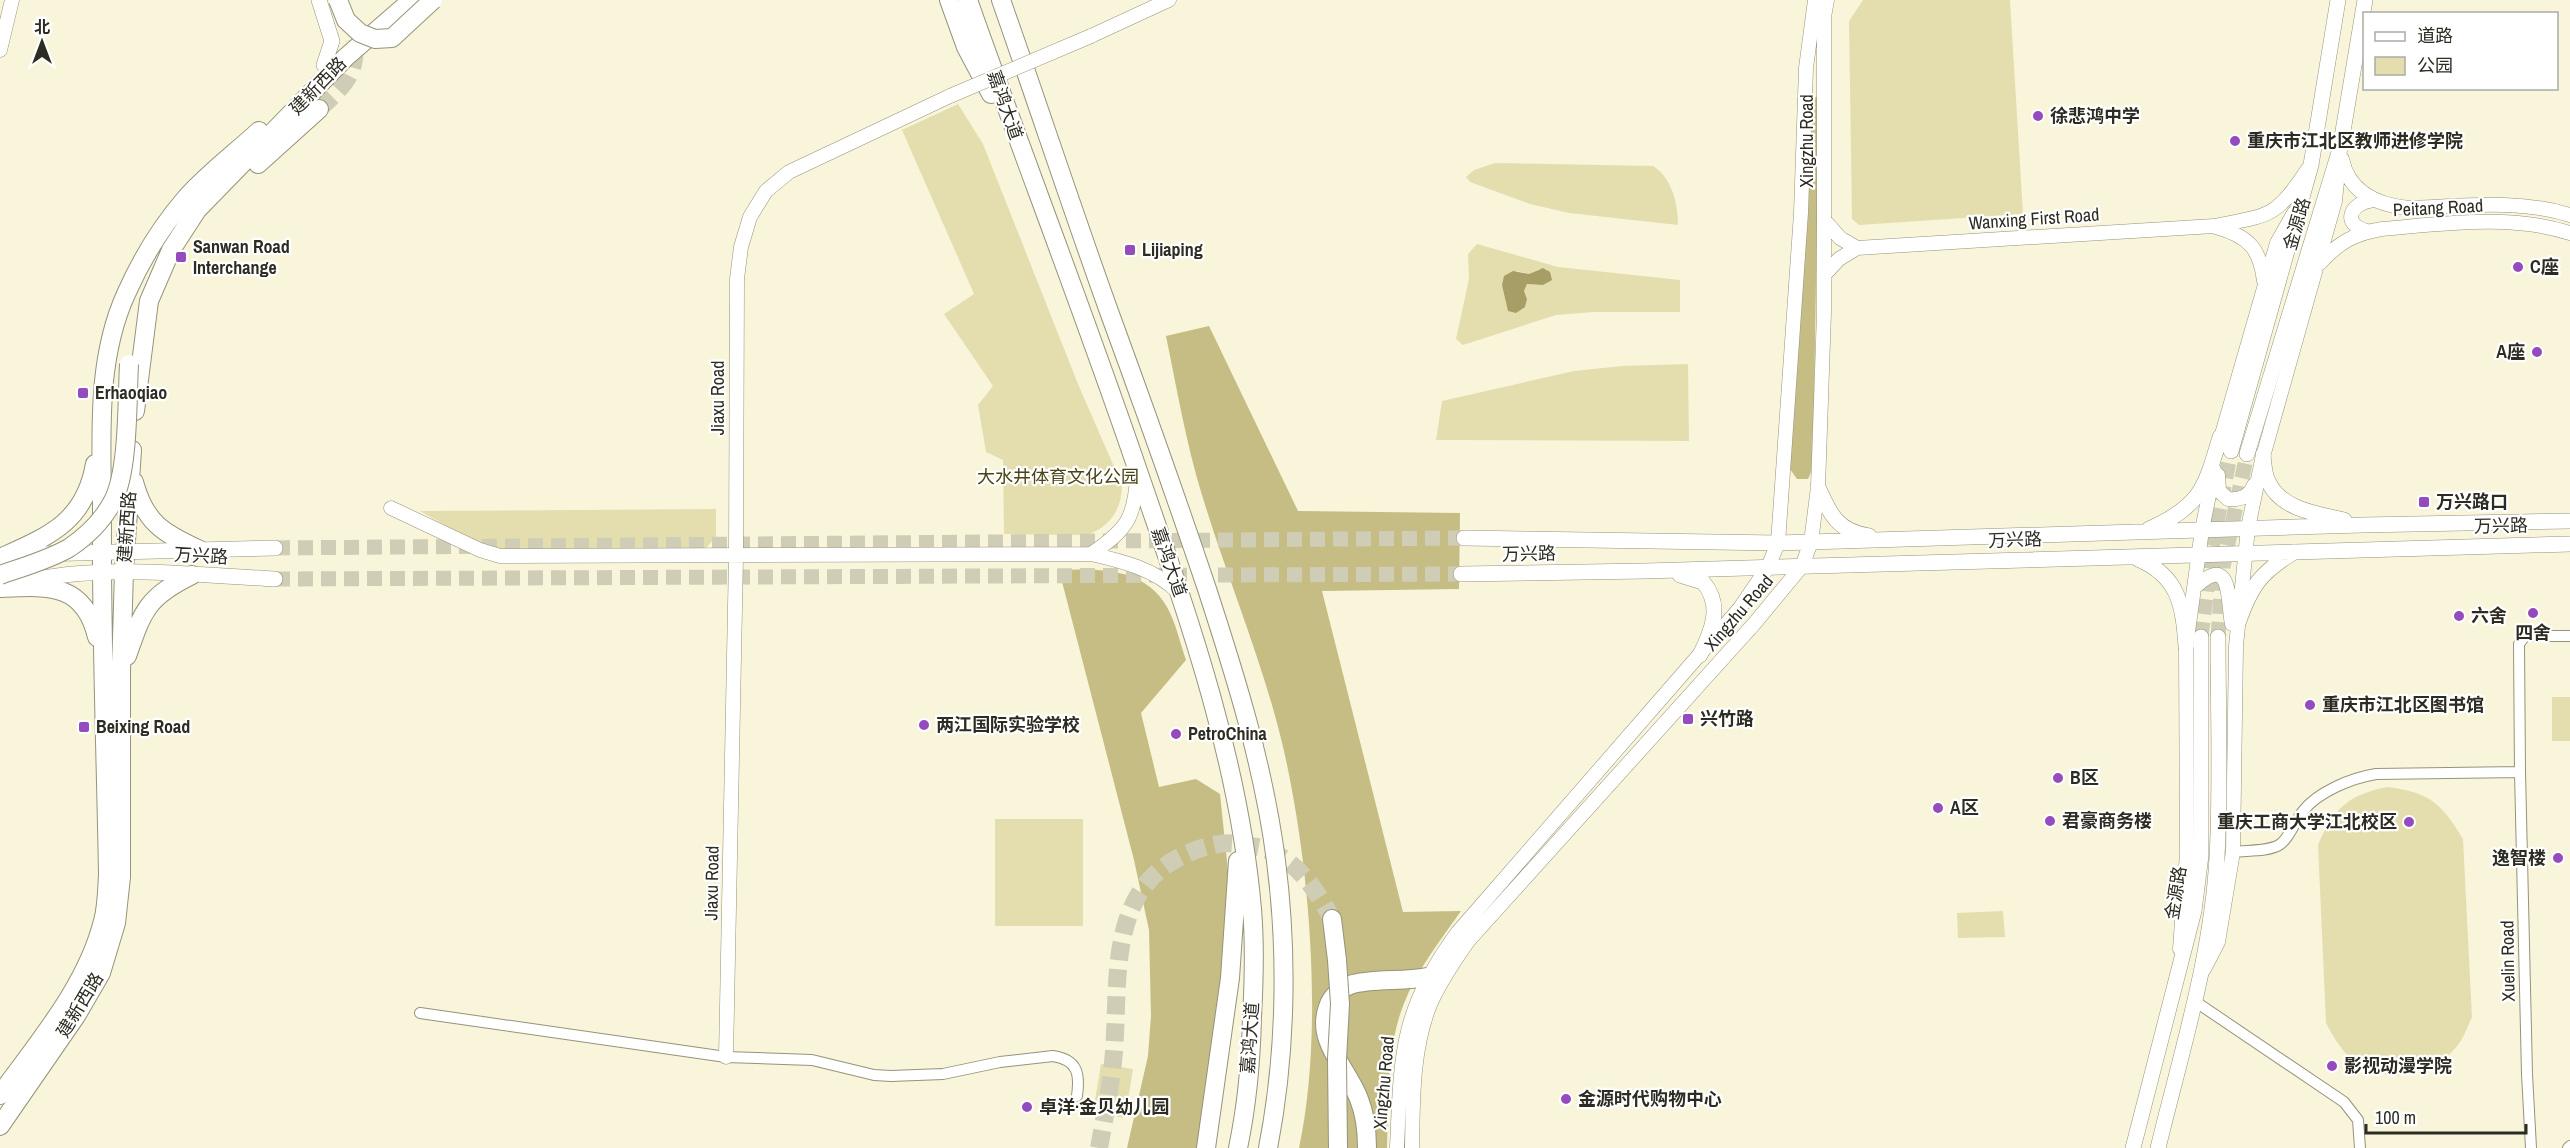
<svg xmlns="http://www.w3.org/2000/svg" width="2570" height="1148" viewBox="0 0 2570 1148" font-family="'Archivo Narrow','Noto Sans SC',sans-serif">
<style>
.green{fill:#e4deaf;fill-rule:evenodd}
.forest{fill:#c5bd83}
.water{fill:#a69e65}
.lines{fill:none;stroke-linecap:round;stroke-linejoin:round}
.secondary-tunnel{stroke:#cfcdb6;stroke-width:15;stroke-dasharray:15 8;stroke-linecap:butt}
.primary-tunnel{stroke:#cfcdb6;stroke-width:18;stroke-dasharray:18 9;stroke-linecap:butt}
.trunk-tunnel{stroke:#cfcdb6;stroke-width:18;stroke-dasharray:18 9;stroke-linecap:butt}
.minor-casing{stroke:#96937b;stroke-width:12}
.tertiary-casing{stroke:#96937b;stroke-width:15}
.secondary-casing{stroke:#96937b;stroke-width:16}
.primary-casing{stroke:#96937b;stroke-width:20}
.trunk-casing{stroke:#96937b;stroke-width:20}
.minor{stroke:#fff;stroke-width:10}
.tertiary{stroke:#fff;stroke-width:14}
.secondary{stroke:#fff;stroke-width:15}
.primary{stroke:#fff;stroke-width:18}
.trunk{stroke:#fff;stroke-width:18}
.tertiary-bridge-casing{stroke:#96937b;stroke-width:15;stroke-linecap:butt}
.primary-bridge-casing{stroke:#96937b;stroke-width:20;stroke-linecap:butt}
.trunk-bridge-casing{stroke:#96937b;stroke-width:20;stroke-linecap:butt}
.tertiary-bridge{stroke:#fff;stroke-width:14}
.primary-bridge{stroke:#fff;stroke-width:18}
.trunk-bridge{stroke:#fff;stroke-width:18}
.poi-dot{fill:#944bbe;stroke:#fff;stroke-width:2}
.labels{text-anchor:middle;stroke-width:4.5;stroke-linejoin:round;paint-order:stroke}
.street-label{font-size:18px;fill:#2d2c22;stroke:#fff}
.poi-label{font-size:18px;font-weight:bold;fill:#2d2c22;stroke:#fff;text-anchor:start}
.park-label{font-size:18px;fill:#4a4417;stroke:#fff}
</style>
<rect width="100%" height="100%" fill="#f8f5db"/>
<!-- green -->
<path class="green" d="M1863,0H2010L2023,214L1859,225L1852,219L1849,21Z
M958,104L983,144L1078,384L1122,485C1122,509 1110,527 1087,535L1004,534L1003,460L986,452L978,405L993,386L944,314L974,294L902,130Z
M1495,163L1653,166C1672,178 1678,203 1678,225L1569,213L1530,204L1470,182L1466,177L1474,170Z
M1477,244L1558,267L1680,280V312H1594L1556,315L1463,345L1456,339L1469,279L1468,254ZM1539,269H1547L1543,285L1527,284L1524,291L1527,299L1525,307L1505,295L1502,285L1517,271L1529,274Z
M1688,364L1689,441L1436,440L1442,401L1574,371L1622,366Z
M716,509V537L705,549L498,550L478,544L420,511Z
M2552,697H2570V741H2552Z
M2387,787C2430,792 2442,804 2463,839L2472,1017C2468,1025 2465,1035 2460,1042C2437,1076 2392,1086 2357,1063C2343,1054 2334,1038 2326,1023L2318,845C2334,808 2348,795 2387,787Z
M995,819H1083V926H995Z
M2003,911L2005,937L1958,938L1957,913Z
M1101,1064L1133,1069L1125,1118L1093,1113Z"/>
<!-- forest -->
<path class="forest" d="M1811,97H1819L1813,468L1808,479H1797L1790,469Z
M1209,326L1298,511L1460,513L1459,589L1322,591L1403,912L1461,911C1440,941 1416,971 1403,1006C1386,1050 1389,1102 1387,1148H1299C1324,1032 1310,866 1284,751C1264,664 1228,581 1202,495C1186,443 1177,389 1166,336Z
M1059,570C1099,569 1144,567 1167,607C1176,623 1180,643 1186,660L1141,713L1159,787L1196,779L1220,794L1230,890L1213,1148H1127L1148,1056L1151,1016L1149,930L1134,860Z"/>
<!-- water -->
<path class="water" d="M1543,268L1550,272L1552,280L1543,285L1527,284L1524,291L1527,299L1525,307L1516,313L1508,311L1502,285L1504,276L1513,271L1529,274Z"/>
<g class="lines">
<!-- secondary-tunnel -->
<path class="secondary-tunnel" d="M275,548L1464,538
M275,579L1461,574
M2201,637L2212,547L2231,451
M2218,637L2223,567L2247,454"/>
<!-- primary-tunnel -->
<path class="primary-tunnel" d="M319,109C342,87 358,75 354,40"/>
<!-- trunk-tunnel -->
<path class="trunk-tunnel" d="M1099,1148C1104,1120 1110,1091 1113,1062C1121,989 1103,892 1184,855C1199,848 1220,841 1237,844C1247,846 1259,846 1268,850C1299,863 1317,891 1332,919"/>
<!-- minor casing -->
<g class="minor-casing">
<path id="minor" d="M2520,772L2519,644L2525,636H2570
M2233,852C2246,850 2267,852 2279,845C2289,839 2295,821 2303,811C2319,791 2352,778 2376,774L2520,772L2527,1074L2531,1148
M2193,1000L2344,1102L2358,1120L2360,1148
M420,1013L726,1057L812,1060L874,1075L891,1076L943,1074L1000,1062L1053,1056C1078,1060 1080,1074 1077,1096
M2568,1148L2570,1146"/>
</g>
<!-- tertiary casing -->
<g class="tertiary-casing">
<path id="tertiary" d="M1091,36L1169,0
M0,50L12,0
M2342,159C2349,193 2377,205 2409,208C2462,206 2519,199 2570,215
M2216,227C2248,236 2260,248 2264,281
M2367,231C2341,224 2350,203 2373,200
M1857,248L2214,226C2271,215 2275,218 2308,169
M2320,263C2338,243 2355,233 2382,229C2442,224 2511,214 2570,233
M1824,275L1839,259L1857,248L1840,238L1825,221
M2218,448L2277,243L2294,213
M2218,475L2219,491L2228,499C2241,500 2249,497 2254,485
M391,508L480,550L500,556L1091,554C1122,561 1155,569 1178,592
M1091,554C1126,530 1135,519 1137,476
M2194,588C2233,551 2227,601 2232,624
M2180,949L2187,853L2186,646L2202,530L2214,470
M2204,969L2218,942L2233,852L2236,646L2248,528L2262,460L2335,201L2338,172
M726,1057L736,557L737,279L741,247L750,217L766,191L789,172L950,96
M1397,1148C1401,1055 1400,1010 1458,932L1740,608L1768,567L1778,543L1801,213L1806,68L1815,0
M1412,1148C1413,1100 1412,1052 1429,1007C1439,983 1454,961 1469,940L1754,624L1802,566L1811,542L1818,487L1824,312V17L1827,0"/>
</g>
<!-- secondary casing -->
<g class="secondary-casing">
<path id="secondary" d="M319,0L332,41L324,65
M2231,451L2311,165L2338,0
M2247,454L2340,149L2365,0
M2263,455C2264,464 2264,475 2269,483C2282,510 2319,514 2344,520
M1818,487C1830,514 1837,531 1869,536
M2149,529C2201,506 2205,488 2220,437
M1464,538L1778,543L2362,525L2570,521
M9,558L38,554L275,548
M2138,559C2179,576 2183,606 2186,646
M1461,574L1645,571L2570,544
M1680,575L1703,582C1723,605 1712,631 1700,655
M18,583C102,563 190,575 275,579
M2238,623C2251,586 2260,573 2294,552
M2133,1148L2194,911L2201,855V637
M2158,1148C2181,1053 2212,955 2217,857C2221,784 2218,710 2218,637"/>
</g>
<!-- primary casing -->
<g class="primary-casing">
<path id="primary" d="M258,164L319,109
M135,411L149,301L171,250L197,210L346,57L412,0
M134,482C145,523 163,533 200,550
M0,558C49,536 85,522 95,464
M0,588C47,586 84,582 97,637
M127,656C143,610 147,597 192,575
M0,1095C38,1042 87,986 103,921C107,907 107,890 108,875C106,755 101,634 102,513C102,440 95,362 126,294C141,260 161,227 186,198C207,174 235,153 259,131
M0,1126L76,1016L101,973L116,923L121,877V672L124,571L132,450"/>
</g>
<!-- trunk casing -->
<g class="trunk-casing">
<path id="trunk" d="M949,0L966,47L991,94
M968,0C1024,159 1085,315 1139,474C1188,616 1239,759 1252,909C1255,944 1254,981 1252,1017C1251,1061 1247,1105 1238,1148
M1001,0C1038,105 1073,212 1111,317C1144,407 1176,497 1207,589C1236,678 1264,767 1276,861C1288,954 1286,1056 1268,1148
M1332,919L1337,960
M1206,1148L1230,978L1238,861
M1367,1148C1367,1131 1365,1114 1359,1099C1348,1069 1315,1041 1328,1007C1331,997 1340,989 1350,985C1371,978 1404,982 1427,977"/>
</g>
<!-- minor -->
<use href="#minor" class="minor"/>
<!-- tertiary -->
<use href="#tertiary" class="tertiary"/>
<!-- secondary -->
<use href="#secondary" class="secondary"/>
<!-- primary -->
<use href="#primary" class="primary"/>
<!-- trunk -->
<use href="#trunk" class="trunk"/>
<!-- tertiary-bridge casing -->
<g class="tertiary-bridge-casing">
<path id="tertiary-bridge" d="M950,96L1091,36"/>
</g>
<!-- primary-bridge casing -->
<g class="primary-bridge-casing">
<path id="primary-bridge" d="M338,0L346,20L360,33L375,39L392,38L433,0
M0,575C23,567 48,560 69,548C87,536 103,520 113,501C129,470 127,400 129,364"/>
</g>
<!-- trunk-bridge casing -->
<g class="trunk-bridge-casing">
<path id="trunk-bridge" d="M1337,960L1340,1004L1337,1059L1338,1148"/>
</g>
<!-- tertiary-bridge -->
<use href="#tertiary-bridge" class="tertiary-bridge"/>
<!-- primary-bridge -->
<use href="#primary-bridge" class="primary-bridge"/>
<!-- trunk-bridge -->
<use href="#trunk-bridge" class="trunk-bridge"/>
</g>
<!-- markers -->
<g class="poi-dot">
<circle cx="2038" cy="116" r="6"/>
<circle cx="2235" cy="141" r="6"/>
<rect x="1124" y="244" width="12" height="12" rx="3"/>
<rect x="175" y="251" width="12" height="12" rx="3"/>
<circle cx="2518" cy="267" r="6"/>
<circle cx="2537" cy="352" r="6"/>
<rect x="77" y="387" width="12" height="12" rx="3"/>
<rect x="2418" y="496" width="12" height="12" rx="3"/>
<circle cx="2533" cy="613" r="6"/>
<circle cx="2459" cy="616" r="6"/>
<circle cx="2310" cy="705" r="6"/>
<rect x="1682" y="713" width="12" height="12" rx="3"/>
<circle cx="924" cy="725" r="6"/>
<rect x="78" y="721" width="12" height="12" rx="3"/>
<circle cx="1176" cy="734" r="6"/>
<circle cx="2058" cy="778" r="6"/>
<circle cx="1938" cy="808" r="6"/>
<circle cx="2050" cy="821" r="6"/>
<circle cx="2409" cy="822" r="6"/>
<circle cx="2558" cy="858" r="6"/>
<circle cx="2332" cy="1066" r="6"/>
<circle cx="1566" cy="1099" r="6"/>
<circle cx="1027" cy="1107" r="6"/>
</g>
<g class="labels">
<!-- street labels -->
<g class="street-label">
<text transform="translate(318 86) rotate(-46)" y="6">建新西路</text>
<text transform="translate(1005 105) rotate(71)" y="6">嘉鸿大道</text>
<text transform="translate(1807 141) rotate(-90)" y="6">Xingzhu Road</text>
<text transform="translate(2438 208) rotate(-3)" y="6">Peitang Road</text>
<text transform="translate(2034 219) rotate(-4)" y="6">Wanxing First Road</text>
<text transform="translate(2297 224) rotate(-74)" y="6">金源路</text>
<text transform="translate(718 398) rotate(-90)" y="6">Jiaxu Road</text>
<text transform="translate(2501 526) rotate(-1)" y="6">万兴路</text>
<text transform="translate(127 527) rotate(-86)" y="6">建新西路</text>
<text transform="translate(2015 540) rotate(-2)" y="6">万兴路</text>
<text transform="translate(1529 554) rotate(-1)" y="6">万兴路</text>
<text transform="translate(201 556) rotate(3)" y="6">万兴路</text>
<text transform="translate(1169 562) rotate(71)" y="6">嘉鸿大道</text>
<text transform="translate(1739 613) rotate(-49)" y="6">Xingzhu Road</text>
<text transform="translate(712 883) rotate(-89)" y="6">Jiaxu Road</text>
<text transform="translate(2176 893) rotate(-81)" y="6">金源路</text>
<text transform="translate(2508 961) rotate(-91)" y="6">Xuelin Road</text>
<text transform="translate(80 1005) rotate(-59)" y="6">建新西路</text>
<text transform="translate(1250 1038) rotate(-86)" y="6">嘉鸿大道</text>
<text transform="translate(1384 1083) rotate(-85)" y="6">Xingzhu Road</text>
</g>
<!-- poi labels -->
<g class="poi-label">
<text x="2050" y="122">徐悲鸿中学</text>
<text x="2247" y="147">重庆市江北区教师进修学院</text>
<text x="193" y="253">Sanwan Road<tspan x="193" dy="21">Interchange</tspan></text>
<text x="1142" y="256">Lijiaping</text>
<text x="2530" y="273">C座</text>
<text x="2525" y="358" text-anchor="end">A座</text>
<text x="95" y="399">Erhaoqiao</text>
<text x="2436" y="508">万兴路口</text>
<text x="2471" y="622">六舍</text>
<text x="2533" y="639" text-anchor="middle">四舍</text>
<text x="2322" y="711">重庆市江北区图书馆</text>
<text x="1700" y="725">兴竹路</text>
<text x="936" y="731">两江国际实验学校</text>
<text x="96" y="733">Beixing Road</text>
<text x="1188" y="740">PetroChina</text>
<text x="2070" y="784">B区</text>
<text x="1950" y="814">A区</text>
<text x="2062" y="827">君豪商务楼</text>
<text x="2397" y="828" text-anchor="end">重庆工商大学江北校区</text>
<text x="2546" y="864" text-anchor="end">逸智楼</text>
<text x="2344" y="1072">影视动漫学院</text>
<text x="1578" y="1105">金源时代购物中心</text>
<text x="1039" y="1113">卓洋·金贝幼儿园</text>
</g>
<!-- park labels -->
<g class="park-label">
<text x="1058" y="483">大水井体育文化公园</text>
</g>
</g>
<!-- legend -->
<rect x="2363" y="12" width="195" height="78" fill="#ffffff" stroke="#ababa7" stroke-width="1.5"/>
<rect x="2375" y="32" width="30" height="9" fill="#ffffff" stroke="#ababa7" stroke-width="1.5"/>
<text x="2417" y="42" font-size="18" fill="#2d2c22">道路</text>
<rect x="2375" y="57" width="30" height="18" fill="#e4deaf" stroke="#ababa7" stroke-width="1.5"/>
<text x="2417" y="72" font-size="18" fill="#2d2c22">公园</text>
<!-- north arrow -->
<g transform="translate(42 42)" stroke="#ffffff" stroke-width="4.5" paint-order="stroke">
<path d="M0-4.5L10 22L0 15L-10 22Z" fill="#2d2c22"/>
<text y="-9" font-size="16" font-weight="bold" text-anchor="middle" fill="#2d2c22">北</text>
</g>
<!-- scale -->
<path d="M2366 1124v9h160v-9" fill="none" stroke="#2d2c22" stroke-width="3"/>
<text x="2375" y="1124" font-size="18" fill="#2d2c22" stroke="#ffffff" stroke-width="4.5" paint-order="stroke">100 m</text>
</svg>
